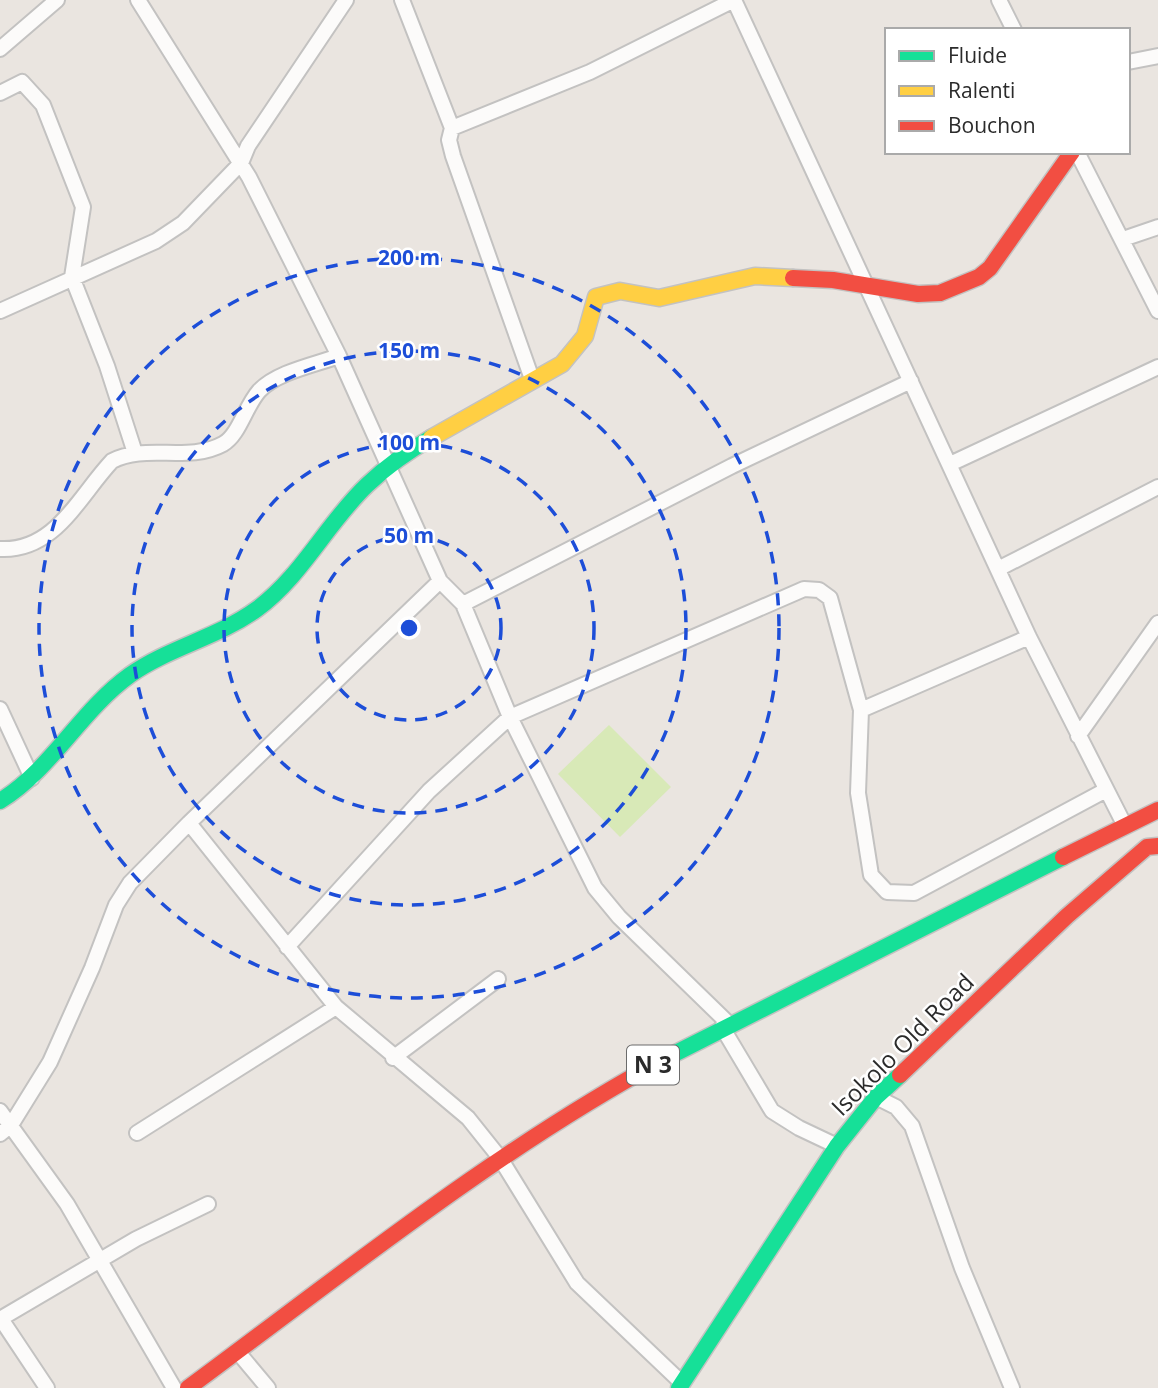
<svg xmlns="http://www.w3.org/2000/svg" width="1158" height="1388" viewBox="0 0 1158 1388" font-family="'Open Sans',sans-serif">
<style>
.pitch{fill:#d8e9b7}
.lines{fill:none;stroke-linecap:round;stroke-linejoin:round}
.street-casing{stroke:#c3c2c1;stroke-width:18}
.fast-casing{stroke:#c3c2c1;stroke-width:19}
.slow-casing{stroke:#c3c2c1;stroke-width:19}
.jam-casing{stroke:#c3c2c1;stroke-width:19}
.street{stroke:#fcfbfa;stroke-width:14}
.fast{stroke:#16e098;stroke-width:16}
.slow{stroke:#ffcf43;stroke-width:16}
.jam{stroke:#f24e42;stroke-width:16}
.ring{fill:none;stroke:#1d4ed8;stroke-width:3.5;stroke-dasharray:12 9}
.labels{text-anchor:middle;stroke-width:5;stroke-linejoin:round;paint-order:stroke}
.shield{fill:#fff;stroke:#6b6b6b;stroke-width:2}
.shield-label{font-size:23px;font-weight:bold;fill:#2b2b2b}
.street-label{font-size:24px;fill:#2b2b2b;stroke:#fff}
.centre{fill:#1d4ed8;stroke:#fff;stroke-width:3.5}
.ring-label{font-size:21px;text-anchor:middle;font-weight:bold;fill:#1d4ed8;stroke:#fff;stroke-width:5;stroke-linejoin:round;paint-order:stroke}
</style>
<rect width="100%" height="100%" fill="#eae5e0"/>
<!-- pitch -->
<path class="pitch" d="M609,725L671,787L620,837L558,774Z"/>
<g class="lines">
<!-- street casing -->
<g class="street-casing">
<path id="street" d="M138,0L249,177L339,356L440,581L463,604L510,717L595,888L619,917L729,1024
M402,0L452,128L449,140L453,156L532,379
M734,0L1029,637L1125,826
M999,0L1014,30
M0,49L57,0
M1128,62L1158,56
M0,93L22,82L43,105L83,207L72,277L107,366L135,453
M452,128L590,72L734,0
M1077,152L1158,311
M1123,239L1158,227
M0,311L156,241L183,223L241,163L248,146L346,0
M950,464L1158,367
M0,549C55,552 79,496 112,461C146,443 188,463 223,444C239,435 245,407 259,391C277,372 314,365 339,356
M998,569L1158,487
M440,581L189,823L336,1007L468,1118L500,1158L577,1283L682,1383
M463,604L732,466L911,381
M1029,637L861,710L858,793L871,875L887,892L914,893L1106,790
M0,709L32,778
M1078,736L1158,623
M287,947L429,791L510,717L804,589L819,590L830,598L861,710
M722,1027L772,1111L799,1128L837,1146
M393,1058L498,979
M876,1097L896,1107L912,1126L962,1268L1012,1388
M0,1111L67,1204L174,1388
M137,1133L336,1007
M0,1134L11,1125L50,1062L92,968L116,905L130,883L189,823
M0,1319L136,1239L208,1204
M1,1319L47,1388
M237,1351L268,1388"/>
</g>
<!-- fast casing -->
<g class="fast-casing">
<path id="fast" d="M0,801C52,769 80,711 130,675C168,648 219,637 257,609C302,576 327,523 367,485C386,467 408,451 431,438
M668,1057L1063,857
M679,1388L837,1146L876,1097L900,1075"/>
</g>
<!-- slow casing -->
<g class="slow-casing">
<path id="slow" d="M431,438L562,364L585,336L596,297L620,291L659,298L755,276L793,278"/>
</g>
<!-- jam casing -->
<g class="jam-casing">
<path id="jam" d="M793,278L833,280L918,294L940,293L979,277L990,268L1072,152
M1063,857L1158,810
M900,1075L1067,916L1147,847L1158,846
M188,1388C344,1273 497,1149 668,1057"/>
</g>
<!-- street -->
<use href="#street" class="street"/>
<!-- fast -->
<use href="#fast" class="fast"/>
<!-- slow -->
<use href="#slow" class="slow"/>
<!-- jam -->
<use href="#jam" class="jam"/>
</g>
<!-- distance rings -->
<g class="ring">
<circle cx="409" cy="628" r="92"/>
<circle cx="409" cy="628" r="185"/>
<circle cx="409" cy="628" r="277"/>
<circle cx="409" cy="628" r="370"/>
</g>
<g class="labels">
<!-- shield labels -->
<rect class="shield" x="627" y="1045.5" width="52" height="39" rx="5"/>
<g class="shield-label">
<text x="653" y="1073">N 3</text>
</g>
<!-- street labels -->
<g class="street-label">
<text transform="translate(903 1045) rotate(-45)" y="8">Isokolo Old Road</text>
</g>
</g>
<circle cx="409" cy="628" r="10" class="centre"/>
<g class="ring-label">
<text x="409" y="265">200 m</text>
<text x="409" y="358">150 m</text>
<text x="409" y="450">100 m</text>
<text x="409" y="543">50 m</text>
</g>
<!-- legend -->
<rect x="885" y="28" width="245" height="126" fill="#ffffff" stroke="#aaaaaa" stroke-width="2"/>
<rect x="899" y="51" width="35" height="10" fill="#16e098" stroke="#aaaaaa" stroke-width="2"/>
<text x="948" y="63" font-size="21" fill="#2b2b2b">Fluide</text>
<rect x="899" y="86" width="35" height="10" fill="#ffcf43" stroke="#aaaaaa" stroke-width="2"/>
<text x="948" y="98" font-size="21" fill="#2b2b2b">Ralenti</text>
<rect x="899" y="121" width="35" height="10" fill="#f24e42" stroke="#aaaaaa" stroke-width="2"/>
<text x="948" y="133" font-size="21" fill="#2b2b2b">Bouchon</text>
</svg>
